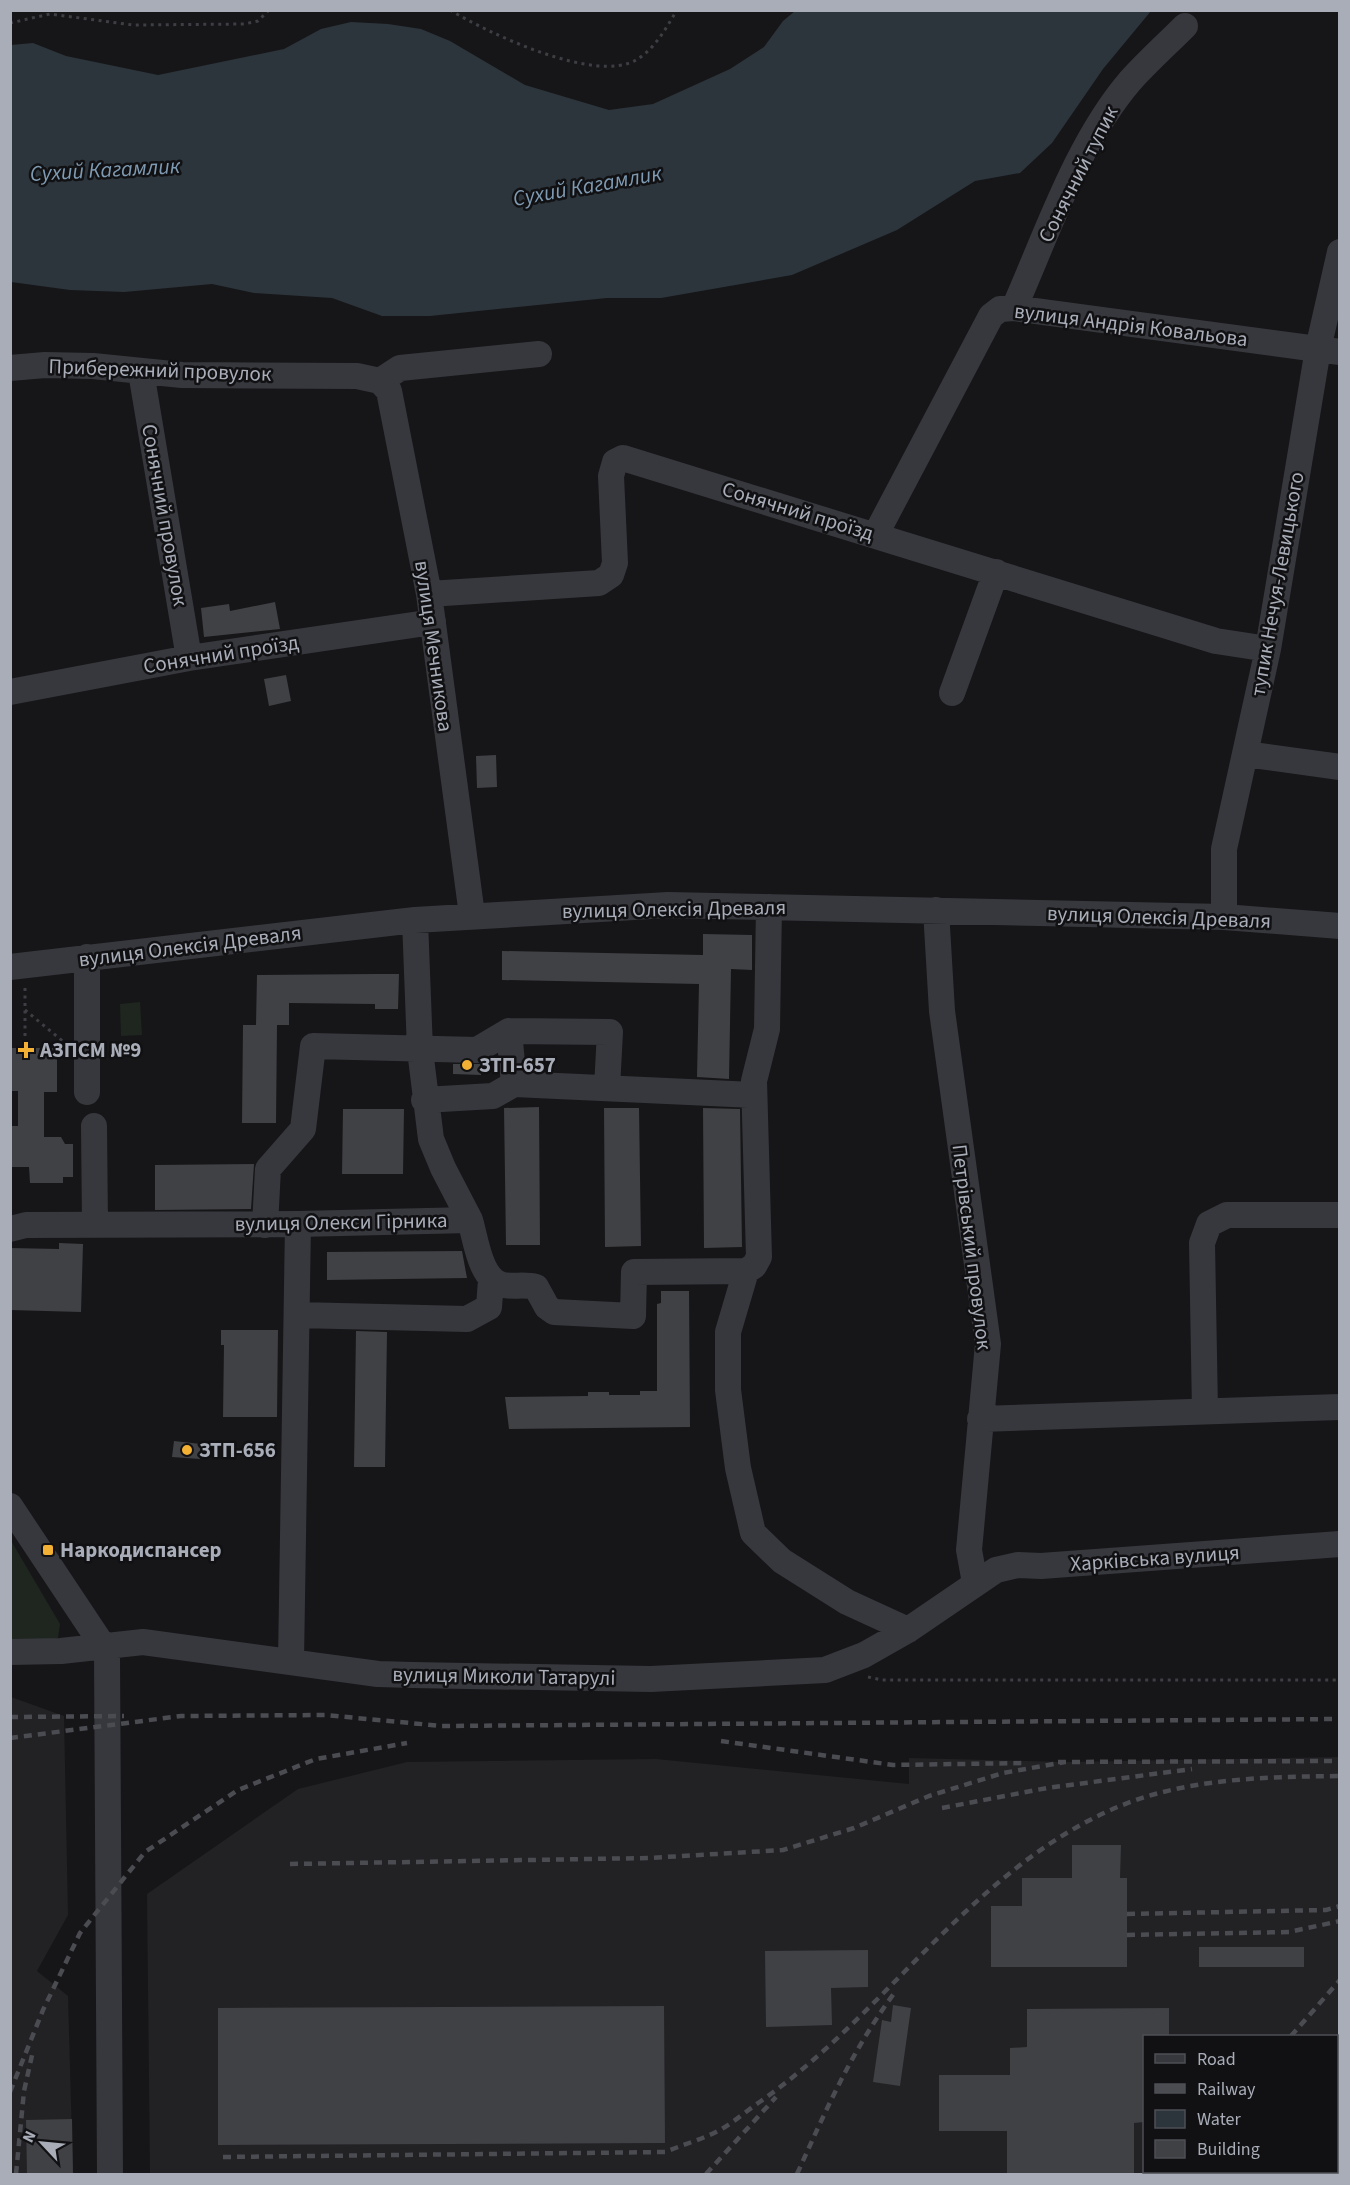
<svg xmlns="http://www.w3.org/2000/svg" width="1350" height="2185" viewBox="0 0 1350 2185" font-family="'Source Sans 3',sans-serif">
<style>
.built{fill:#222225;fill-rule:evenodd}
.green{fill:#1e261f}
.water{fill:#2c353c}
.building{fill:#404145}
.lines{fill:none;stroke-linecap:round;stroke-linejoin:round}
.path{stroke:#3d3f44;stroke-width:3;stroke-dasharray:3 4.5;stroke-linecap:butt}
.minor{stroke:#37383d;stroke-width:26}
.rail{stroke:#4a4c52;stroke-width:4.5;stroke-dasharray:8 6;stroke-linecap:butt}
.poi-dot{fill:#f2b134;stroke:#111113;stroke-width:2}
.labels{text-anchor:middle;stroke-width:5;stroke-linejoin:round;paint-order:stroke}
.street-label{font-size:21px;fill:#a8adb8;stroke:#111113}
.poi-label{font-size:21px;font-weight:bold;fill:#a8adb8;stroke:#111113;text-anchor:start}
.water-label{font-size:22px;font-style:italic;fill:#7f9bb3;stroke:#111113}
</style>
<rect width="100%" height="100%" fill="#161618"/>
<!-- built -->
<path class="built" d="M11,1697L64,1716L68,1915L37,1971L68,1996L73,2174H11Z
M1339,1757V2174H150L147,1894L298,1789L407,1762L656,1759L909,1784V1758L1065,1762ZM1144,2036H1336V2172H1144Z"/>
<!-- green -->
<path class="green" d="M140,1002L142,1035L121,1036L120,1004Z
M10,1539L60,1624L58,1638L37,1643L11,1641Z"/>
<!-- water -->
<path class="water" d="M795,11H1151L1103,69L1052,143L1020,173L975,181L897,230L792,275L661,298H607L430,316H382L332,298L254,293L212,284L124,292L70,290L11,282V45L33,43L66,56L158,75L284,49L321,29L351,22L388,24L421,29L450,41L525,85L609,110L653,104L730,69L764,47L783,21Z"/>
<!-- building -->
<path class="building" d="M275,602L280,629L204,637L201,608L229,604L230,611Z
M286,675L291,701L269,706L264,679Z
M496,755L497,787L477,788L476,756Z
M703,934L752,935V970L731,969L729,1079L697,1077L699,984L502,980V951L703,955Z
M375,974H399L398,1009H375V1004L289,1003V1025H277L276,1123H242L243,1025H256L257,975Z
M10,1048H57V1092H44V1137H61L65,1144H73V1177H63V1183H30L29,1167H10V1126H18V1091H10Z
M453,1064H482L481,1075L453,1074Z
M539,1107L540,1245H506L504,1108Z
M604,1108H639L641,1246L605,1247Z
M703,1108L740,1109L742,1247L704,1248Z
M343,1109H404L403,1174H342Z
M254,1164L251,1209L155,1210V1165Z
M59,1243L83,1244L81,1312L10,1310V1248L59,1249Z
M462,1251L467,1278L327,1280V1252Z
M661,1291H689L690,1427L509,1429L505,1397L588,1396V1392H609V1395H640V1391H657V1304L661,1303Z
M221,1330H278L277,1417H223L224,1345H221Z
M356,1331L387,1332L385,1467H354Z
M174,1441L201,1444L200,1459L172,1457Z
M1072,1845H1121L1120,1878H1127V1967H991V1906H1022V1878H1072Z
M1199,1947H1304V1967H1199Z
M868,1950V1987L831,1988L832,2025L766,2027L765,1951Z
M893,2005L911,2008L900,2086L873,2082L882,2020L891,2022Z
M664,2006L665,2143L218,2145V2008Z
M1169,2008V2037H1144V2122L1134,2123V2175H1007V2131H939V2075H1010V2048L1027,2047V2009Z
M72,2119L73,2175H27L26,2120Z"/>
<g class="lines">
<!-- path -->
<path class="path" d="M450,10C488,33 595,84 636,60C655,49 666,28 677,10
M10,23L50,14L133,25L244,24L258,21L269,10
M25,1010L65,1043
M25,1036V985
M868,1677L882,1680H1340"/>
<!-- minor -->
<path class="minor" d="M1014,308C1047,234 1077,143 1130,81C1147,62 1167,44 1185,26
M10,368L45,365L93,366L182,375L357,376L380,381L389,391L429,594L472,915
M141,372L189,658
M380,381L400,368L539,354
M876,534L991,316L1000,309L1014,308L1340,352
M429,594L599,583L611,575L615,563L611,476L615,462L623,458L1216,641L1268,649
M10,692L189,658L433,622
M952,693L996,572
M1245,754L1340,767
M936,910L942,1011L988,1344L969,1550L975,1583
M1224,917V849L1268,649L1318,349L1340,252
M10,967L415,920L668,905L1224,917L1340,926
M509,1031L514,1084
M87,1092V957
M424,1100L493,1096L514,1084L754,1095
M94,1126L95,1225
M470,1220C476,1240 480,1280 503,1285C514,1287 525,1284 536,1287L547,1307L554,1312L633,1316L634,1272L746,1271L754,1266L759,1257L754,1081L767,1029L769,907
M265,1225L268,1169L303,1129L313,1046L477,1050L509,1031L610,1032L607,1088
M10,1229L26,1225L298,1224L470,1220L443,1168L431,1139L420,1050L415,920
M746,1271L728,1332V1390L738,1468L753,1533L782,1561L847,1602L908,1630
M297,1315L467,1319L489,1307L491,1280
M1205,1411L1202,1243L1209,1224L1227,1215H1340
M980,1419L1340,1407
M10,1506L103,1646L107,1655L110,2174
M10,1652L61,1651L143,1642L378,1674L412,1675L651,1679L825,1670L864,1655L908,1630L996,1570L1018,1565L1041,1566L1340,1544
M291,1661L298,1224
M1336,2048L1340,2047"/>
<!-- rail -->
<path class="rail" d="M10,1717L124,1716
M10,1738L181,1716L325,1715L442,1726L1340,1719
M721,1741L893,1765L1025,1763
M1058,1762L1340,1761
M942,1808L1047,1788L1192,1769
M290,1864L649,1858L783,1850L854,1828L929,1796L1003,1773L1065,1762
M1127,1914L1326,1910L1340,1906
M1127,1935L1289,1932L1340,1921
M1291,2036L1340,1980
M10,2092L43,2010L80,1933L145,1852L238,1790L316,1759L407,1743
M223,2157L665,2152C682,2145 700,2140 716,2132C732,2124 746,2111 761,2101C883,2016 966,1878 1104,1813C1178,1778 1259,1777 1340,1776
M16,2174L24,2091L33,2051
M706,2174L776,2097
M797,2174C827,2108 851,2052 895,1992
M1197,2174L1199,2172
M1242,2174L1243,2172"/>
</g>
<!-- markers -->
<g class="poi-dot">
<path d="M23 1041h6v6h6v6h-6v6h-6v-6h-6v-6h6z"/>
<circle cx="467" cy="1065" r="6"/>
<circle cx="187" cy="1450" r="6"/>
<rect x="42" y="1544" width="12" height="12" rx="3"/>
</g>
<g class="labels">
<!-- street labels -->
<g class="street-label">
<text transform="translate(1078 174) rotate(-63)" y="7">Сонячний тупик</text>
<text transform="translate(1131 325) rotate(7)" y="7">вулиця Андрія Ковальова</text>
<text transform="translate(160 370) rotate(2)" y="7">Прибережний провулок</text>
<text transform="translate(798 511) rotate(17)" y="7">Сонячний проїзд</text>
<text transform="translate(165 515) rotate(80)" y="7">Сонячний провулок</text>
<text transform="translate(1277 584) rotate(-80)" y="7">тупик Нечуя-Левицького</text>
<text transform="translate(434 646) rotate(82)" y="7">вулиця Мечникова</text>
<text transform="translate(221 654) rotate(-9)" y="7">Сонячний проїзд</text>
<text transform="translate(674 909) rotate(-1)" y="7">вулиця Олексія Древаля</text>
<text transform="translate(1159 917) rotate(2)" y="7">вулиця Олексія Древаля</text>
<text transform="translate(190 946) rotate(-7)" y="7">вулиця Олексія Древаля</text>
<text transform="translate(341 1222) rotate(-1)" y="7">вулиця Олекси Гірника</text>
<text transform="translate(972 1247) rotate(83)" y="7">Петрівський провулок</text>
<text transform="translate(1155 1558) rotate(-4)" y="7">Харківська вулиця</text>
<text transform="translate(504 1676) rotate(1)" y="7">вулиця Миколи Татарулі</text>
</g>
<!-- poi labels -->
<g class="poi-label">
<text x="40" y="1057">АЗПСМ №9</text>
<text x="479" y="1072">ЗТП-657</text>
<text x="199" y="1457">ЗТП-656</text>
<text x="60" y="1557">Наркодиспансер</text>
</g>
<!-- water labels -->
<g class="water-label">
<text transform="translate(105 169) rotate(-3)" y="8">Сухий Кагамлик</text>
<text transform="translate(587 185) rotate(-10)" y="8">Сухий Кагамлик</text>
</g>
</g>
<!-- border -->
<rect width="1350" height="2185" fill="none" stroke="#a8adb8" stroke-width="24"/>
<!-- legend -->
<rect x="1143" y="2035" width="195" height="138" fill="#111113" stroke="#4d4f55" stroke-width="1.5"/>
<rect x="1155" y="2054" width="30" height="9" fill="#37383d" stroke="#4d4f55" stroke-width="1.5"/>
<text x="1197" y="2065" font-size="18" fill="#a8adb8">Road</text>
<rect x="1155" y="2084" width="30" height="9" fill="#4a4c52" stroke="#4d4f55" stroke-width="1.5"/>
<text x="1197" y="2095" font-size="18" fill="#a8adb8">Railway</text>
<rect x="1155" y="2110" width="30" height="18" fill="#2c353c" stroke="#4d4f55" stroke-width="1.5"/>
<text x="1197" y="2125" font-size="18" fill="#a8adb8">Water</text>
<rect x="1155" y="2140" width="30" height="18" fill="#404145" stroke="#4d4f55" stroke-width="1.5"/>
<text x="1197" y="2155" font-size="18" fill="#a8adb8">Building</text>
<!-- north arrow -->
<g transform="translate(42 2143) rotate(296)" stroke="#111113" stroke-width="4.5" paint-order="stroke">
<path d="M0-4.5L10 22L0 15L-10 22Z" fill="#a8adb8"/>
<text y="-9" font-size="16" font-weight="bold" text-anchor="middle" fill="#a8adb8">N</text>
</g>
</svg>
